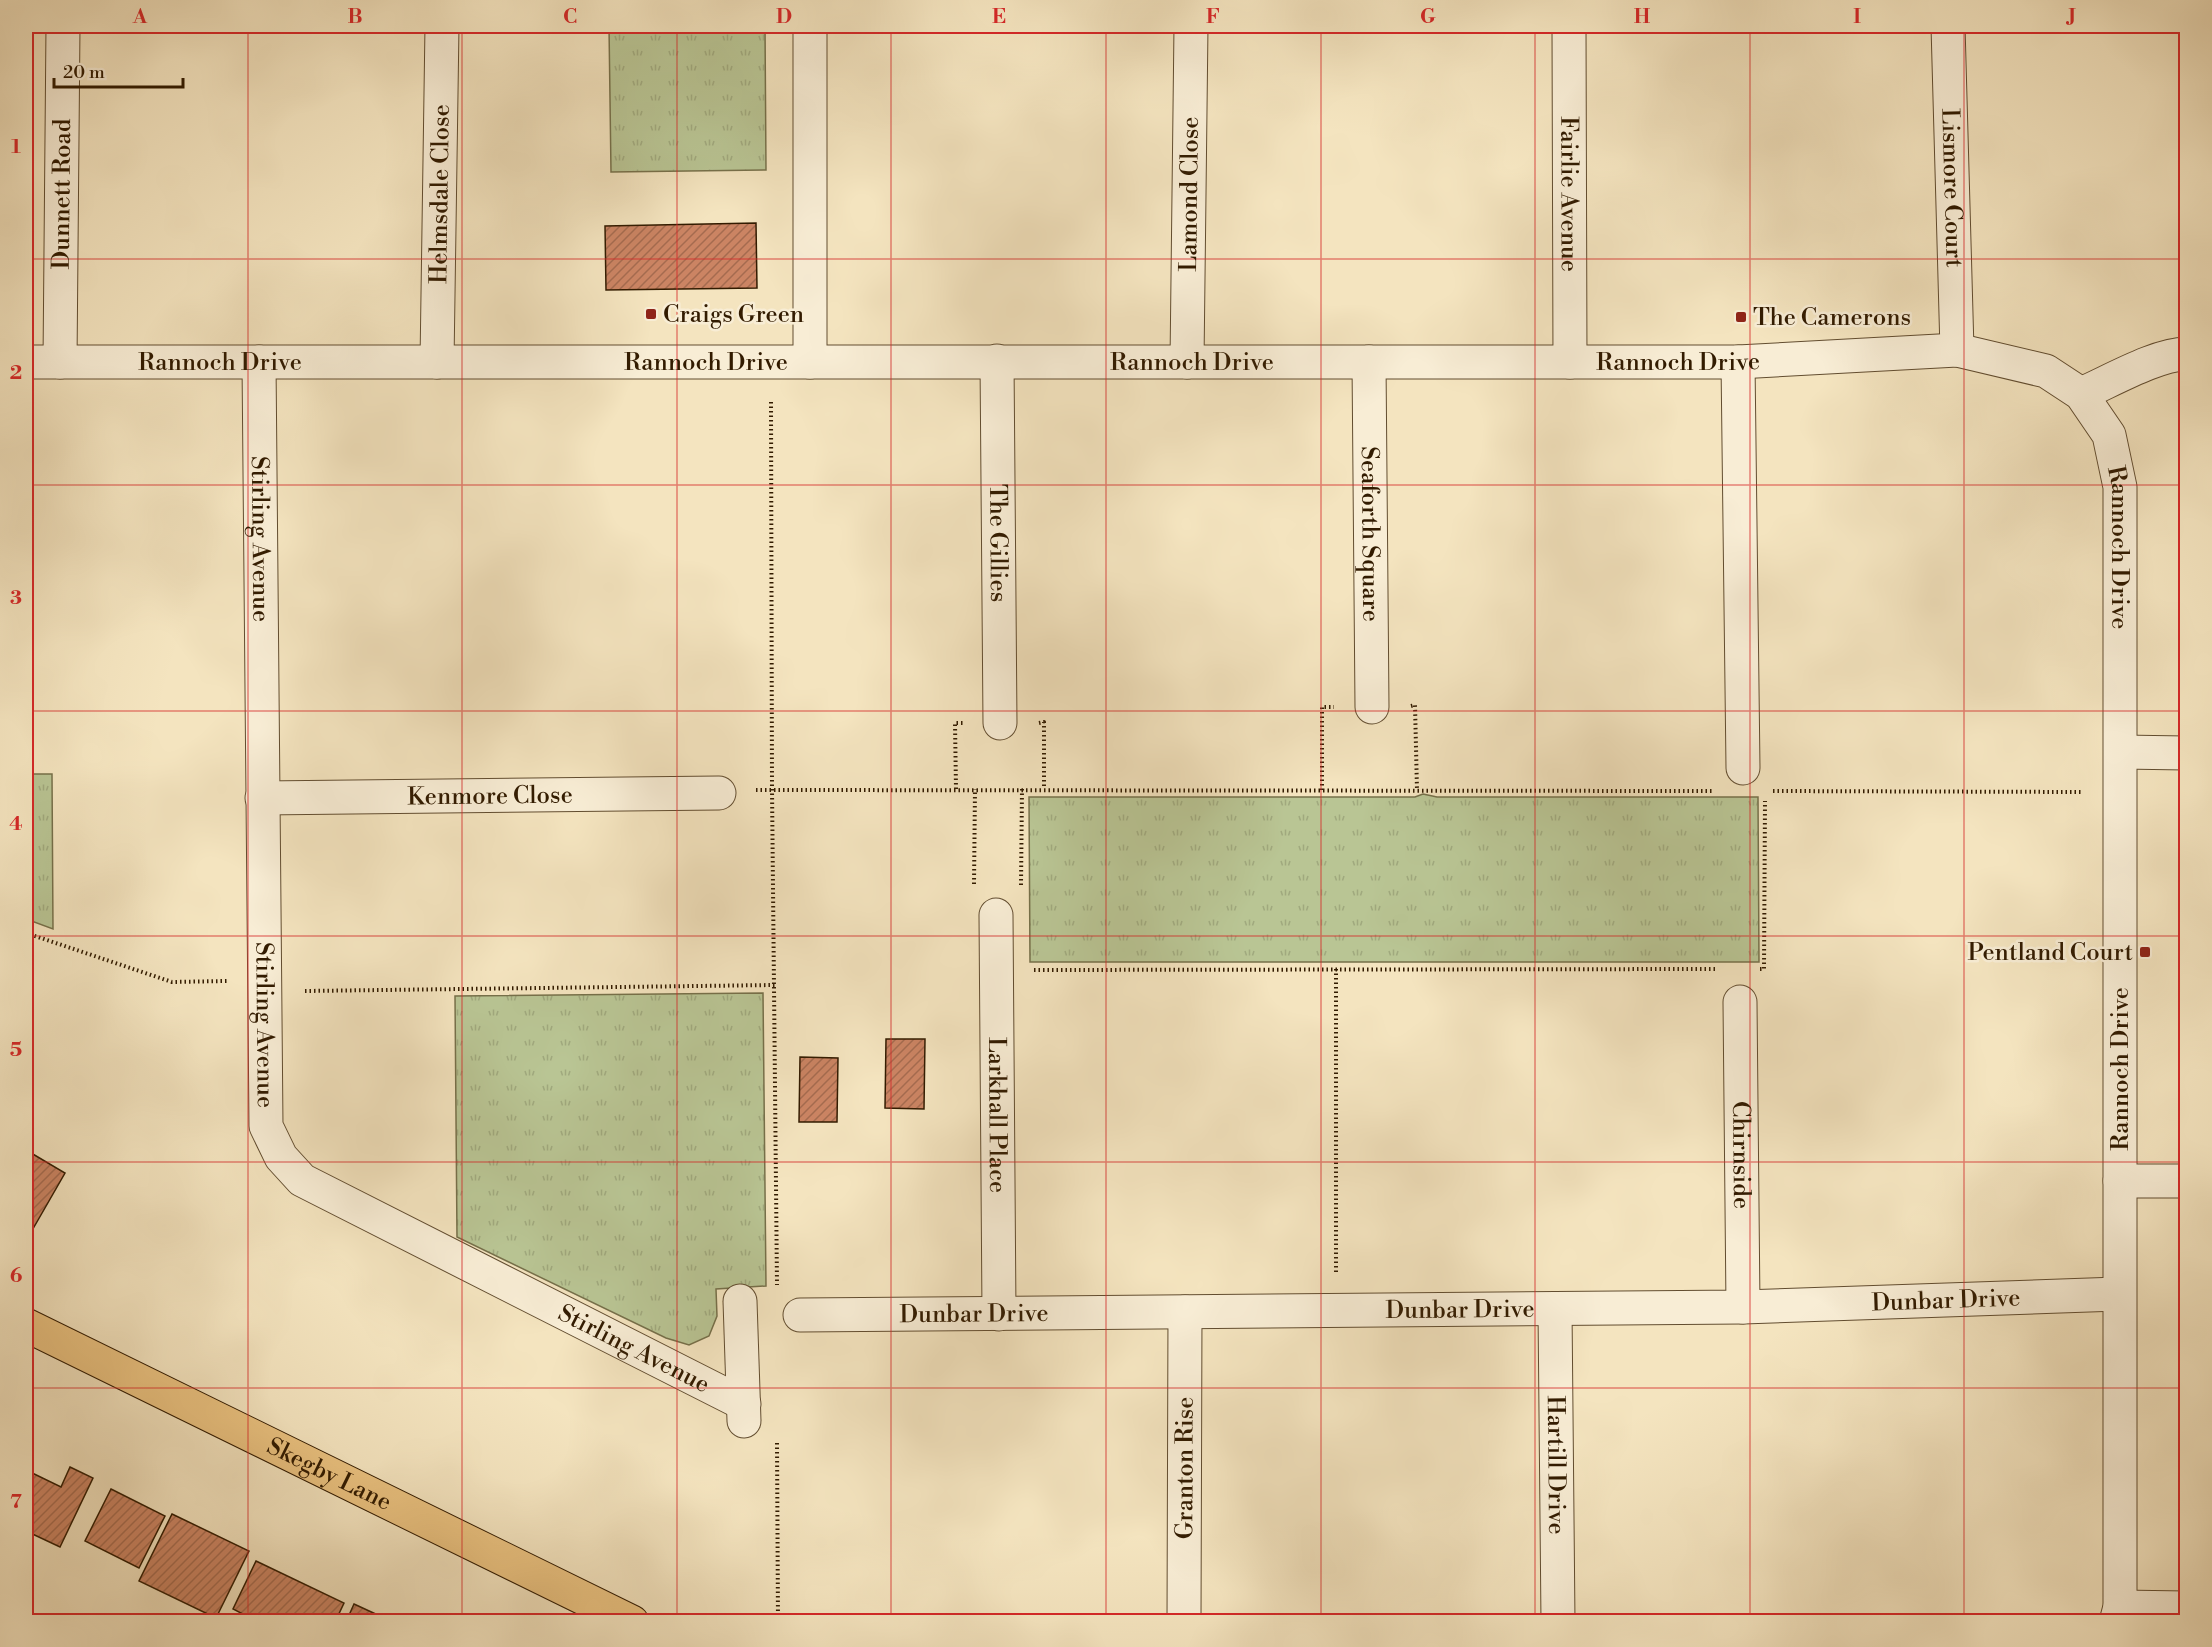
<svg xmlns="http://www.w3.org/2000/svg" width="2212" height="1647" viewBox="0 0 2212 1647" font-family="'Libre Bodoni',serif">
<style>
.grass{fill:url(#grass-tufts);stroke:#76704a;stroke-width:1.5}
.building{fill:url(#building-hatch);stroke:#321b00;stroke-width:1.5}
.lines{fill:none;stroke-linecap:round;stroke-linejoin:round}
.minor-casing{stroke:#624d30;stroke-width:35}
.major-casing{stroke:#321b00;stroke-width:35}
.path{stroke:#321b00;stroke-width:4;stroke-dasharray:1.5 3;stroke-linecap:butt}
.minor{stroke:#f8edd5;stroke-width:33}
.major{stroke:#eac280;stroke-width:33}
.grid{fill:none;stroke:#d62828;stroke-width:1.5;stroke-opacity:0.55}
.poi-dot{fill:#8f2418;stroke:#f8edd5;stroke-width:2}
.labels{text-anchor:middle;stroke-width:5;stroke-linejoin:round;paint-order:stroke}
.street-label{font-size:24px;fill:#321b00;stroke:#f8edd5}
.poi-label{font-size:24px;fill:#321b00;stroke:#f8edd5;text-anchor:start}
.neatline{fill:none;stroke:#d62828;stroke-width:2}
.grid-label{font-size:20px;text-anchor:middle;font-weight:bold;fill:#d62828}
</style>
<defs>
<pattern id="grass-tufts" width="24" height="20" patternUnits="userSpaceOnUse" patternTransform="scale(1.5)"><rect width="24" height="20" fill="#b9c594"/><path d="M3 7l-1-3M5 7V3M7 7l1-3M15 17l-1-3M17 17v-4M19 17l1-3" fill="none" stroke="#a0a97e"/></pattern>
<pattern id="building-hatch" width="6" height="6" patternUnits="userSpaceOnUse" patternTransform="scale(1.5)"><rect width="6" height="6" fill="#cb8463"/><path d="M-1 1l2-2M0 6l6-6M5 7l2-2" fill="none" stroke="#a56b4f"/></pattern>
</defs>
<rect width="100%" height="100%" fill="#f4e4bf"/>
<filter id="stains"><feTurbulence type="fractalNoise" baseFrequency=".00333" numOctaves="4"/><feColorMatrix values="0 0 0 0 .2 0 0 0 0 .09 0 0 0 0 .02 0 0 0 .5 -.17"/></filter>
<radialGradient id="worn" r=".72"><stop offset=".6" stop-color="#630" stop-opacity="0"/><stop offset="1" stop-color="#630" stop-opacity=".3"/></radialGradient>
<!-- grass -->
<path class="grass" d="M609,26H765L766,170L611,172Z
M26,774H52L53,929L26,919Z
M1423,794L1437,797H1758L1759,962H1030L1029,797H1415Z
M763,993L766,1286L716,1289L717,1316L709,1336L689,1345L666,1338L457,1237L455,996Z"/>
<!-- building -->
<path class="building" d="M756,223L757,288L606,290L605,226Z
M886,1039H925L924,1109L885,1108Z
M800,1057L838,1058L837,1122H799Z
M26,1150L65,1173L30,1234L26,1231Z
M70,1467L93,1478L60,1547L26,1531V1470L61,1487Z
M111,1489L165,1516L139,1568L85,1541Z
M172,1514L249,1551L216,1618L139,1581Z
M256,1561L344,1603L335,1622H258L233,1609Z
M354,1604L393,1622H346Z"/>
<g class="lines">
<!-- minor casing -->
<g class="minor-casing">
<g id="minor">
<path id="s1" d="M1569,26L1570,362"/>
<path id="s2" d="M1948,26L1957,350"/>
<path id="s3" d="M997,361L1000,723"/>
<path id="s4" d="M26,362H1738L1957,350L2046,371L2081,394L2109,435L2120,487V1607L2116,1622"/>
<path id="s5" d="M60,362L63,26"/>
<path id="s6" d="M259,362L266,1126L281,1157L302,1180L744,1404"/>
<path id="s7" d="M437,362L442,26"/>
<path d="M810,362V26"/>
<path id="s8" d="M1187,362L1191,26"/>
<path id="s9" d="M1369,362L1372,707"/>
<path d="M1738,362L1743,768"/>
<path d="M2081,394C2109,382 2157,354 2186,354"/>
<path d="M2121,752L2186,753"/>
<path id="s10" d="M262,798L719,793"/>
<path id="s11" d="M996,915L999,1314"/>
<path id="s12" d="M1740,1002L1743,1307"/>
<path d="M2120,1181H2186"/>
<path d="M740,1301L744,1421"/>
<path id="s13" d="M1555,1309L1558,1622"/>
<path id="s14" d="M800,1315L1743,1307L2118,1294"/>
<path d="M2120,1607L2186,1608"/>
<path id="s15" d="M1184,1622L1185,1312"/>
</g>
</g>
<!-- major casing -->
<g class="major-casing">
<g id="major">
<path id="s16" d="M26,1325L632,1622"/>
</g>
</g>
<!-- path -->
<path class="path" d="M771,402L772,789L777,1285
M1411,706L1415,705L1417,790
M1039,723L1044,722V789
M956,789L955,723H963
M756,790L1712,791
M1322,790V707H1334
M1773,791L2081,792
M974,884L975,789
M1021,885L1022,789
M26,933L172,982L227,981
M1760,969H1764L1765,801
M1034,970L1716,969
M305,991L775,985
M1336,1272V969
M777,1443L778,1622"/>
<!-- minor -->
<use href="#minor" class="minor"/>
<!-- major -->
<use href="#major" class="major"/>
</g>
<!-- grid -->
<path class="grid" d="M248,26V1622M462,26V1622M677,26V1622M891,26V1622M1106,26V1622M1321,26V1622M1535,26V1622M1750,26V1622M1964,26V1622M26,259H2186M26,485H2186M26,711H2186M26,936H2186M26,1162H2186M26,1388H2186"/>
<!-- markers -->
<g class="poi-dot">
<rect x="645" y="308" width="12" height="12" rx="3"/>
<rect x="1735" y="311" width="12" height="12" rx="3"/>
<rect x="2139" y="946" width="12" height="12" rx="3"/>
</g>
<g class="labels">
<!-- street labels -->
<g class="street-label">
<text dy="8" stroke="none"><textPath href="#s2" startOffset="162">Lismore Court</textPath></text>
<text dy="8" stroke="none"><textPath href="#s5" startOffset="168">Dunnett Road</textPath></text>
<text dy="8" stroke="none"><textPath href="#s7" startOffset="168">Helmsdale Close</textPath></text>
<text dy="8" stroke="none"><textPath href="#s8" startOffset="168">Lamond Close</textPath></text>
<text dy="8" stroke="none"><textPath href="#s1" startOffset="168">Fairlie Avenue</textPath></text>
<text dy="8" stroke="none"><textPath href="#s4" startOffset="1652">Rannoch Drive</textPath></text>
<text dy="8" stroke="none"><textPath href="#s4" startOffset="194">Rannoch Drive</textPath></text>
<text dy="8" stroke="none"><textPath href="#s4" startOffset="680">Rannoch Drive</textPath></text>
<text dy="8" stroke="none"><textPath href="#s4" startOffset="1166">Rannoch Drive</textPath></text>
<text dy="8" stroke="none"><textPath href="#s9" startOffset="172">Seaforth Square</textPath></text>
<text dy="8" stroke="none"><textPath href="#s6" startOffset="177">Stirling Avenue</textPath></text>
<text dy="8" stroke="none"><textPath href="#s3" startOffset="182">The Gillies</textPath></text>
<text dy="8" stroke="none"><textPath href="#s4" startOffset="2228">Rannoch Drive</textPath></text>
<text dy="8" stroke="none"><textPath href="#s10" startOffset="228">Kenmore Close</textPath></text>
<text dy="8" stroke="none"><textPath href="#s6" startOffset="663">Stirling Avenue</textPath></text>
<text transform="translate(2120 1069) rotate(-90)" y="8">Rannoch Drive</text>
<text dy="8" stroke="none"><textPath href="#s11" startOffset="200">Larkhall Place</textPath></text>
<text dy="8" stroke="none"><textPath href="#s12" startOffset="153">Chirnside</textPath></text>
<text dy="8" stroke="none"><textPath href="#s14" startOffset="1146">Dunbar Drive</textPath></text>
<text dy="8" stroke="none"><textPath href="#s14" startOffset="660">Dunbar Drive</textPath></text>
<text dy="8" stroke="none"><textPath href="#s14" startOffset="174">Dunbar Drive</textPath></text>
<text dy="8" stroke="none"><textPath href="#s6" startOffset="1202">Stirling Avenue</textPath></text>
<text dy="8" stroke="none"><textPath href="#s13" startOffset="156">Hartill Drive</textPath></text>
<text dy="8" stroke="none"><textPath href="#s15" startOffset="154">Granton Rise</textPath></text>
<text dy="8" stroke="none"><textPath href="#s16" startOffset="338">Skegby Lane</textPath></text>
</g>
<!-- poi labels -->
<g class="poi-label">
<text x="663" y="322">Craigs Green</text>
<text x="1753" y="325">The Camerons</text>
<text x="2133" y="960" text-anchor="end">Pentland Court</text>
</g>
</g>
<!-- margin -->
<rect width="2212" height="1647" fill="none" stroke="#f4e4bf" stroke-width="66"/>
<!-- scale -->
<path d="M54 78v9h129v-9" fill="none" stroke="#321b00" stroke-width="3"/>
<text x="63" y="78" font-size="18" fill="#321b00" stroke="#f8edd5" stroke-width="4.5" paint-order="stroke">20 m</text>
<rect x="33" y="33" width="2146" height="1581" class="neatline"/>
<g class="grid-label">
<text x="140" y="23">A</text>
<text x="355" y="23">B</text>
<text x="570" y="23">C</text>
<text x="784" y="23">D</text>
<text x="999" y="23">E</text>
<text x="1213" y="23">F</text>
<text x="1428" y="23">G</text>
<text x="1642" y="23">H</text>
<text x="1857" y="23">I</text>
<text x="2072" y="23">J</text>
<text x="16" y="153">1</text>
<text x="16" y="379">2</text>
<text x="16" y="604">3</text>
<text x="16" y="830">4</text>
<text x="16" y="1056">5</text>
<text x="16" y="1282">6</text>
<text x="16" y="1508">7</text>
</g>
<rect width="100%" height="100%" filter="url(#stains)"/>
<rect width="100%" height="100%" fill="url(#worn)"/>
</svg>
